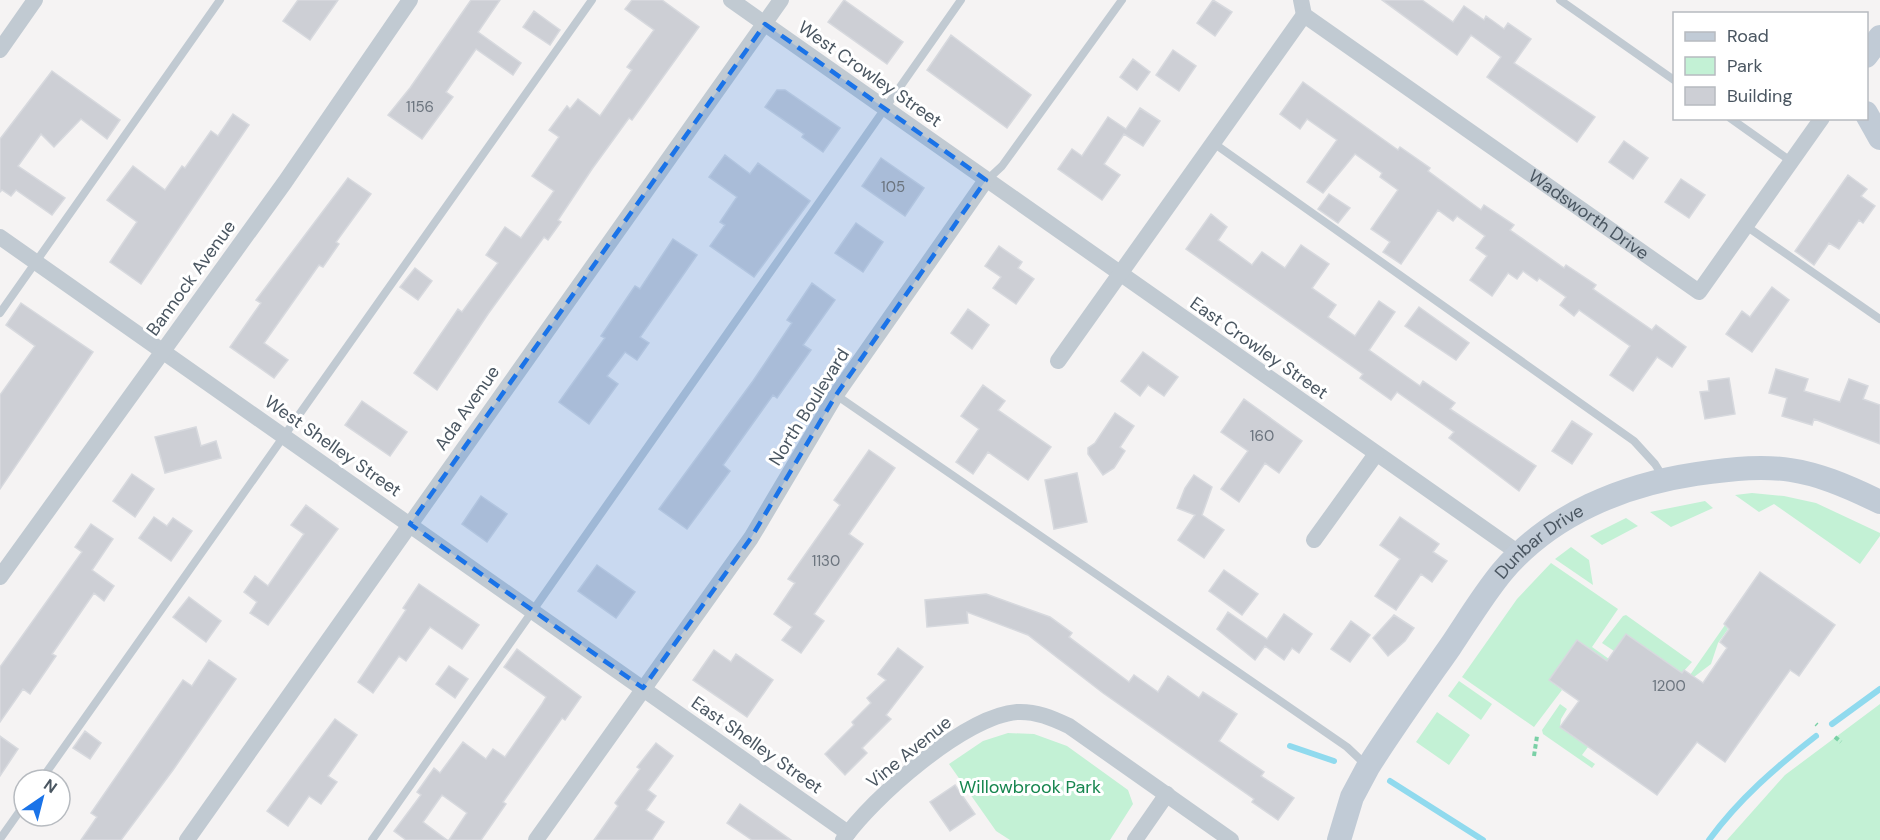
<svg xmlns="http://www.w3.org/2000/svg" width="1880" height="840" viewBox="0 0 1880 840" font-family="'DM Sans',sans-serif">
<style>
.green{fill:#c3f1d5}
.lines{fill:none;stroke-linecap:round;stroke-linejoin:round}
.stream{stroke:#90daee;stroke-width:6}
.building{fill:#cdcfd5;stroke:#d7d9de;stroke-width:1.5}
.path{stroke:#7ad0a6;stroke-width:4;stroke-dasharray:4.5 3;stroke-linecap:butt}
.lane{stroke:#c1cad2;stroke-width:8}
.street{stroke:#c1cad2;stroke-width:16}
.secondary{stroke:#c1cbd6;stroke-width:24}
.marked{fill:#1a73e8;fill-opacity:0.2;stroke:#1a73e8;stroke-width:4.5;stroke-dasharray:12 8;stroke-linejoin:round}
.labels{text-anchor:middle;stroke-width:6;stroke-linejoin:round;paint-order:stroke}
.number-label{font-size:15px;fill:#6b747e}
.street-label{font-size:18px;fill:#4a5661;stroke:#fff}
.park-label{font-size:18px;fill:#17864f;stroke:#fff}
</style>
<rect width="100%" height="100%" fill="#f5f3f3"/>
<!-- green -->
<path class="green" d="M1752,493L1784,496L1816,503L1880,533V536L1860,564L1774,504L1759,512L1735,495Z
M1705,501L1713,508L1671,527L1650,512Z
M1626,518L1638,526L1602,545L1590,536Z
M1571,547L1589,560L1593,585L1555,559Z
M1551,563L1618,609L1592,647L1609,659L1607,661L1577,640L1549,680L1562,690L1534,727L1462,677L1517,599Z
M1626,615L1692,662L1682,673L1614,651L1602,643L1623,616Z
M1725,625L1728,629L1718,643L1711,664L1694,677L1690,675Z
M1459,681L1492,704L1481,720L1448,696Z
M1560,704L1567,709L1561,719L1560,727L1588,747L1582,755L1595,764L1592,768L1543,734L1542,730Z
M1880,704V840H1727L1785,775Z
M1437,712L1470,735L1449,765L1416,742Z
M1008,733L1034,734L1067,746L1128,790L1133,804L1110,840H1010L996,831L949,764L983,741Z"/>
<g class="lines">
<!-- stream -->
<path class="stream" d="M1832,724L1880,689
M1290,746L1334,761
M1390,781L1483,840
M1709,840C1739,799 1776,767 1816,736"/>
</g>
<!-- building -->
<path class="building" d="M298,0H338L310,40L283,21Z
M471,0H500L478,32L521,63L513,75L476,49L446,92L453,97L422,139L388,115L410,88Z
M632,0H662L699,27L632,120L629,118L592,169L558,220L561,222L548,240L544,237L488,314L437,390L414,373L458,309L462,312L498,263L486,255L505,227L521,238L554,191L532,176L559,137L549,130L567,106L570,109L578,99L600,116L632,70L627,67L654,30L625,9Z
M844,0L903,42L887,64L828,22Z
M1213,0L1232,12L1215,36L1197,23Z
M1382,0H1422L1453,22L1464,6L1484,20L1486,16L1504,29L1508,23L1531,39L1514,63L1595,117L1577,142L1487,77L1501,57L1471,35L1457,55Z
M534,11L560,30L550,45L523,27Z
M951,35L1031,95L1007,128L927,70Z
M1173,50L1196,66L1179,91L1156,75Z
M1133,59L1150,72L1137,90L1120,77Z
M52,71L120,120L107,139L81,119L54,147L41,134L18,166L65,198L52,215L16,190L11,196L2,190L0,192V139Z
M1303,82L1398,150L1400,147L1430,168L1428,171L1481,210L1484,205L1514,225L1510,230L1564,268L1566,265L1596,285L1593,289L1652,330L1656,325L1686,347L1672,367L1657,357L1633,391L1610,375L1630,346L1579,310L1574,316L1560,305L1566,297L1539,278L1537,281L1523,271L1517,279L1508,273L1492,296L1470,280L1487,256L1476,248L1485,236L1457,216L1453,221L1438,210L1401,264L1383,252L1390,242L1371,229L1398,190L1380,177L1382,173L1355,154L1323,193L1307,182L1337,140L1307,119L1300,129L1280,114Z
M777,90H785L840,128L823,152L802,137L804,134L765,107Z
M1140,108L1160,121L1143,146L1124,134L1104,164L1120,175L1102,200L1058,169L1072,149L1082,156L1108,117L1126,129Z
M233,114L249,125L141,284L110,262L137,222L107,200L133,166L165,190L182,166L185,168L211,131L218,136Z
M1624,141L1648,158L1633,179L1609,162Z
M725,155L750,174L758,163L810,201L754,277L710,246L725,225L720,222L737,197L709,177Z
M881,158L924,188L905,216L862,186Z
M1848,175L1867,189L1861,196L1875,206L1863,223L1859,220L1839,249L1829,243L1814,265L1795,251Z
M348,178L371,194L336,242L339,244L323,267L319,265L264,343L288,360L274,378L230,347L261,303L256,300Z
M1681,179L1705,195L1689,218L1665,202Z
M1329,194L1350,208L1338,223L1318,209Z
M1211,214L1227,227L1218,240L1252,265L1262,252L1285,268L1301,245L1329,264L1312,288L1336,305L1328,317L1355,336L1379,301L1395,312L1369,350L1420,386L1423,381L1455,403L1450,409L1536,466L1519,491L1449,438L1454,432L1397,392L1391,400L1360,378L1363,374L1186,249Z
M856,223L883,242L863,272L835,253Z
M673,239L697,255L640,337L649,343L637,360L625,352L607,376L618,384L589,424L559,402L605,338L601,336L635,286L640,289Z
M999,246L1022,262L1018,268L1034,279L1016,304L993,288L1001,277L985,266Z
M415,268L432,281L418,300L400,287Z
M812,283L835,300L803,345L811,350L777,398L773,395L723,465L730,471L687,529L659,509L753,381L792,323L787,320Z
M1772,287L1789,300L1752,352L1726,334L1742,311L1750,317Z
M21,303L93,352L0,489V395L35,346L6,325Z
M1419,307L1469,343L1456,360L1405,326Z
M968,309L989,325L972,349L951,333Z
M1143,352L1178,377L1164,396L1148,385L1140,396L1121,381Z
M1776,369L1808,379L1804,391L1840,402L1849,379L1868,386L1863,399L1880,405V444L1814,419L1812,425L1782,416L1787,398L1769,393Z
M1729,378L1735,414L1705,419L1700,392L1709,391L1708,381Z
M983,385L1005,401L998,410L1051,447L1028,480L988,452L973,474L956,462L979,429L961,416Z
M1244,399L1302,441L1279,473L1265,463L1239,502L1221,489L1248,451L1221,432Z
M362,401L407,432L390,456L345,425Z
M1115,413L1134,426L1120,447L1125,451L1114,468L1103,475L1088,454V448L1095,443Z
M1572,421L1592,434L1572,464L1552,451Z
M196,427L201,446L216,441L221,458L165,473L155,437Z
M869,450L895,468L849,534L863,544L814,614L824,621L801,653L782,640L792,627L774,614L795,583L788,579L840,505L834,500Z
M1077,473L1087,522L1054,529L1045,480Z
M132,474L154,489L135,517L113,501Z
M1194,475L1212,487L1202,515L1224,530L1204,558L1178,540L1195,515L1177,508L1185,488Z
M481,496L507,514L487,542L462,524Z
M306,505L338,529L268,625L250,613L257,602L244,592L255,576L268,586L304,534L291,525Z
M154,517L167,526L173,518L192,531L171,561L139,538Z
M1400,517L1439,544L1433,552L1447,561L1432,582L1421,574L1396,610L1375,596L1400,559L1380,545Z
M91,524L113,539L92,570L114,586L104,601L94,593L52,654L56,656L30,694L23,689L0,722V667L82,552L75,547Z
M597,565L635,592L616,618L578,591Z
M1224,570L1258,594L1242,615L1209,591Z
M1760,572L1835,625L1799,676L1790,670L1725,762L1697,742L1657,795L1560,727L1579,701L1549,680L1577,640L1607,661L1626,634L1682,673L1684,670L1703,683L1727,648L1720,642L1729,629L1724,624Z
M419,584L479,625L462,649L430,627L406,661L399,656L373,693L358,682L406,610L403,608Z
M986,594L1050,617L1072,633L1069,637L1129,682L1134,675L1158,692L1168,676L1199,698L1203,692L1237,714L1219,741L1264,772L1261,776L1294,798L1278,820L1252,802L1254,799L1103,693L1028,635L967,612L968,623L927,627L925,600Z
M189,597L221,621L206,642L173,617Z
M1228,612L1267,639L1284,614L1312,634L1299,653L1292,648L1284,660L1265,646L1255,660L1217,629Z
M1394,615L1414,628L1405,641L1388,656L1373,638Z
M1351,621L1370,635L1350,662L1331,649Z
M898,648L923,667L886,715L891,719L862,748L867,753L845,775L825,754L854,725L852,722L871,703L867,698L886,680L878,674Z
M517,649L581,697L565,720L562,718L503,802L506,804L481,840H449L467,813L442,795L423,822L447,840H406L394,831L421,795L417,792L434,768L440,773L463,742L486,759L493,749L505,757L542,704L546,697L504,667Z
M714,650L731,662L736,654L773,680L747,717L693,680Z
M209,660L236,679L173,770L121,840H81L97,817L91,813L183,680L192,686Z
M449,666L468,679L455,698L436,684Z
M335,719L357,735L328,776L337,782L321,804L309,796L288,826L267,811Z
M85,731L101,743L90,759L73,748Z
M0,736L18,749L0,776Z
M656,743L673,756L648,790L656,796L646,810L664,822L652,840H594L618,806L615,803L640,769L637,767Z
M955,785L975,814L950,831L930,802Z
M740,804L791,840H752L727,823Z"/>
<g class="lines">
<!-- path -->
<path class="path" d="M1816,724L1817,725
M1835,737L1841,742
M1534,756L1537,736"/>
<!-- lane -->
<path class="lane" d="M1560,0L1674,80
M1730,118L1792,162
M1212,142L1634,441L1655,464L1663,477
M987,180L1002,166L1122,0
M1746,226L1880,319
M0,313L220,0
M836,395L1347,747L1367,766
M41,780L592,0
M0,839L24,805
M372,840L961,0"/>
<!-- street -->
<g class="street">
<path d="M731,0L1520,554"/>
<path id="s1" d="M1301,0L1304,15L1699,292L1822,118"/>
<path d="M0,50L35,0"/>
<path d="M0,237L848,833"/>
<path d="M1058,361L1304,15"/>
<path d="M1314,540L1376,454"/>
<path d="M0,577L285,182L410,0"/>
<path d="M187,840L781,0"/>
<path d="M536,840L751,538L836,395L986,180"/>
<path d="M843,840C872,798 965,716 1017,712C1036,711 1052,718 1069,726L1231,840"/>
<path d="M1135,840L1167,794"/>
</g>
<!-- secondary -->
<g class="secondary">
<path d="M1866,56L1880,37"/>
<path d="M1866,113L1880,138"/>
<path id="s2" d="M1339,840L1352,797L1368,767C1394,726 1422,687 1450,647C1467,622 1483,595 1502,572C1551,514 1623,485 1696,474C1777,462 1806,466 1880,502"/>
</g>
</g>
<!-- marked area -->
<path class="marked" d="M765,24L986,180L836,395L751,538L643,688L410,524Z"/>
<g class="labels">
<!-- number labels -->
<g class="number-label">
<text x="420" y="112">1156</text>
<text x="893" y="192">105</text>
<text x="1262" y="441">160</text>
<text x="826" y="566">1130</text>
<text x="1669" y="691">1200</text>
</g>
<!-- street labels -->
<g class="street-label">
<text transform="translate(870 74) rotate(35)" y="6">West Crowley Street</text>
<text dy="6" stroke="none"><textPath href="#s1" startOffset="363">Wadsworth Drive</textPath></text>
<text transform="translate(191 278) rotate(-54)" y="6">Bannock Avenue</text>
<text transform="translate(1259 348) rotate(35)" y="6">East Crowley Street</text>
<text transform="translate(809 407) rotate(-58)" y="6">North Boulevard</text>
<text transform="translate(467 408) rotate(-55)" y="6">Ada Avenue</text>
<text transform="translate(333 446) rotate(35)" y="6">West Shelley Street</text>
<text dy="6" stroke="none"><textPath href="#s2" startOffset="364">Dunbar Drive</textPath></text>
<text transform="translate(757 745) rotate(35)" y="6">East Shelley Street</text>
<text transform="translate(909 752) rotate(-39)" y="6">Vine Avenue</text>
</g>
<!-- park labels -->
<g class="park-label">
<text x="1030" y="793">Willowbrook Park</text>
</g>
</g>
<!-- legend -->
<rect x="1673" y="12" width="195" height="108" fill="#ffffff" stroke="#b7bbc0" stroke-width="1.5"/>
<rect x="1685" y="32" width="30" height="9" fill="#c1cbd6" stroke="#b7bbc0" stroke-width="1.5"/>
<text x="1727" y="42" font-size="18" fill="#4a5661">Road</text>
<rect x="1685" y="57" width="30" height="18" fill="#c3f1d5" stroke="#b7bbc0" stroke-width="1.5"/>
<text x="1727" y="72" font-size="18" fill="#4a5661">Park</text>
<rect x="1685" y="87" width="30" height="18" fill="#cdcfd5" stroke="#b7bbc0" stroke-width="1.5"/>
<text x="1727" y="102" font-size="18" fill="#4a5661">Building</text>
<!-- north arrow -->
<g transform="translate(42 798) rotate(35)"><circle r="28" fill="#ffffff" stroke="#b7bbc0" stroke-width="1.5"/>
<path d="M0-4.5L10 22L0 15L-10 22Z" fill="#1a73e8"/>
<text y="-9" font-size="16" font-weight="bold" text-anchor="middle" fill="#4a5661">N</text>
</g>
</svg>
